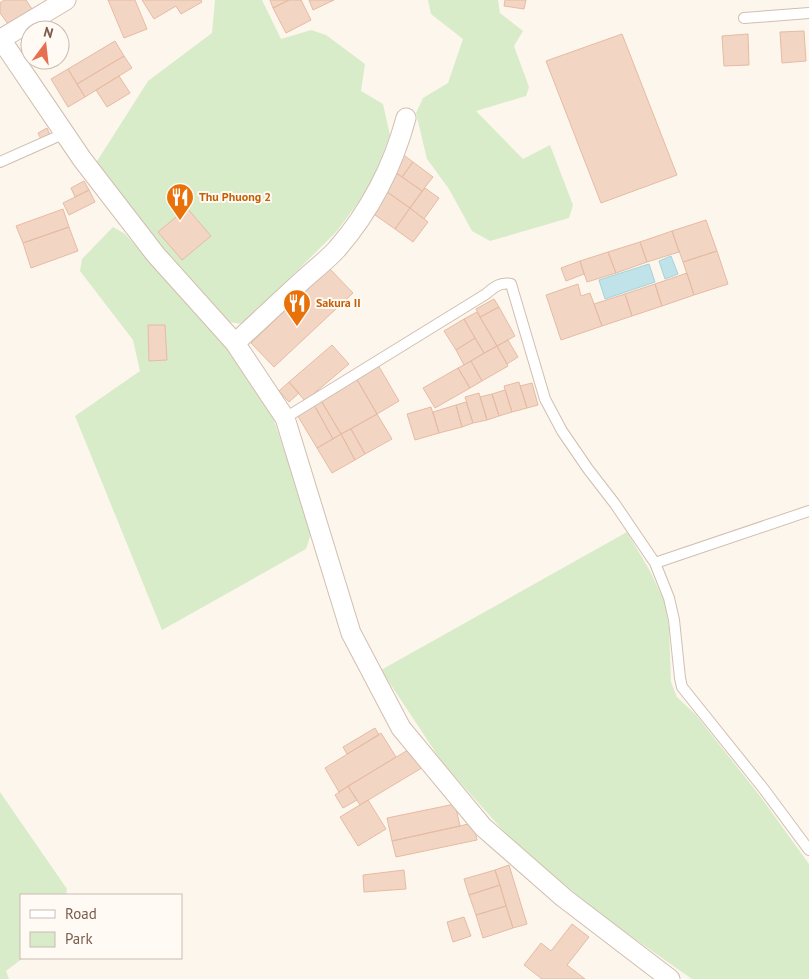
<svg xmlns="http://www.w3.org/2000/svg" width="809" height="979" viewBox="0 0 809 979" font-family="'PT Sans',sans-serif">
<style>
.green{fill:#d8ecc9}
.water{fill:#bfe3e8;stroke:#a5d3da}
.building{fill:#f3d5c3;stroke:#e6bba3}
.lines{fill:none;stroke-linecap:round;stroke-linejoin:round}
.lane-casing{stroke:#d1beb0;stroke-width:12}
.street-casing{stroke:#d1beb0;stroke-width:21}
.lane{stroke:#fff;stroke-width:10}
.street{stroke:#fff;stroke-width:19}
.labels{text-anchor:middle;stroke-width:4;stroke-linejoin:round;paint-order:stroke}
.food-label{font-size:12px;font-weight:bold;fill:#c56008;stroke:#fffaf3;text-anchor:start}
</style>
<rect width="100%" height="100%" fill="#fdf6ec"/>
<!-- green -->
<path class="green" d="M215,0H262L281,39L311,30L326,35L365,64L361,91L383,104L390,135L369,188L337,231L244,324L227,322L163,253L94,166L148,81L212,33Z
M428,0H498L500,13L523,31L514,46L529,87L526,96L476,111L523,159L550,145L573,205L569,218L490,241L472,231L449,189L427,159L416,113L423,98L448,83L463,39L431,14Z
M113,227L125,234L218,335L272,415L312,531L306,549L162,630L75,416L140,371L133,340L80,271L82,259Z
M627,532L650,571L664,601L669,627L671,682L677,697L696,715L760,796L809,864V979H692L605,918L513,842L442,762L381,670Z
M0,792L67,889L66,895H21V958H23L6,971L9,979H0Z"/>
<!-- water -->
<path class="water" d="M671,256L678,274L665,279L659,261Z
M649,264L655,282L605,299L599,280Z"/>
<!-- building -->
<path class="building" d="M4,0H26L32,9L8,24L0,13V3Z
M108,0H135L147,29L124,38Z
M142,0H201L202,2L181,14L176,6L154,19Z
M270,0H289L273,8Z
M289,0H301L311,20L286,33L273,8Z
M309,0H334L313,10Z
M505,0H526L524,9L504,6Z
M804,31L806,61L782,63L780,32Z
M622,34L677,175L601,203L546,61Z
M748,34L749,65L724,66L722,36Z
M115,41L124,56L77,84L68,69Z
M124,56L132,68L85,97L77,84Z
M68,69L85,97L68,107L51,79Z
M119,76L130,93L107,107L96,90Z
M47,128L50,135L41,139L38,133Z
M401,153L413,162L402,177L390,169Z
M413,162L433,177L422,191L402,177Z
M395,172L422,191L410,208L383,189Z
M84,181L89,190L75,197L71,188Z
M425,188L439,198L424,219L410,208Z
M383,189L410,208L395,229L368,210Z
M89,190L95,202L69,215L63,203Z
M187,208L211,236L182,260L158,232Z
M410,208L428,222L413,242L395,229Z
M63,209L69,227L23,243L16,226Z
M706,220L717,251L683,262L672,231Z
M69,227L78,251L31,268L23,243Z
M672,231L679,252L647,262L640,242Z
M640,242L647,262L616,273L608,252Z
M717,251L728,284L694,295L683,262Z
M608,252L616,273L587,282L580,261Z
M580,261L584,274L566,281L561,268Z
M329,268L353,293L274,367L251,343Z
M687,273L694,295L662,306L655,284Z
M578,284L581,296L590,293L602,326L561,340L546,295Z
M655,284L662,306L632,316L625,294Z
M625,294L632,316L602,326L594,304Z
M494,299L499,307L480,317L476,309Z
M499,307L515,336L497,346L480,317Z
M477,312L497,346L484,353L464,319Z
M464,319L475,338L456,350L444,331Z
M148,325H165L167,360L149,361Z
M475,338L484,353L464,365L456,350Z
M508,340L518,357L507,364L497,346Z
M332,345L349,364L305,401L289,382Z
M497,346L508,366L482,381L471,361Z
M471,361L482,381L470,388L458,368Z
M378,365L399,401L377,414L356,378Z
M458,368L470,388L435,408L423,388Z
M356,378L377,414L341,434L320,399Z
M289,382L299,393L289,402L279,391Z
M519,382L527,408L512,412L504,386Z
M532,383L538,405L527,408L520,386Z
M505,390L512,412L499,416L492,394Z
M479,393L487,420L473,423L465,397Z
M492,394L499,416L487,420L480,397Z
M320,399L341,434L333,439L313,403Z
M466,402L473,423L462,427L456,405Z
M313,403L333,439L317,448L296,413Z
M456,405L462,427L439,433L433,412Z
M431,407L439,433L415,440L407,414Z
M377,414L392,439L365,454L351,429Z
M351,429L365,454L355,460L341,434Z
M341,434L355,460L332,473L317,448Z
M375,728L379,735L347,754L343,747Z
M381,733L396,757L339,792L325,768Z
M413,747L425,766L360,805L348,786Z
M348,786L357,800L343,808L335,795Z
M368,800L386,829L358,846L340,817Z
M455,804L460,826L392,841L387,818Z
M473,823L477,840L396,857L392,841Z
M509,865L527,924L513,928L495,870Z
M404,870L406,889L364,892L363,875Z
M495,870L500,885L469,895L464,879Z
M500,885L506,906L476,915L469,895Z
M506,906L513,928L483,938L476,915Z
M464,917L471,936L453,942L447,922Z
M572,924L589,937L567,965L585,979H542L524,965L541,943L551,951Z"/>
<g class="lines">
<!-- lane casing -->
<g class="lane-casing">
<path id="lane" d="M744,18L809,13
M0,162L63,134
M285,418L486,294C494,287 500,282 511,284L545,399L562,431L588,469L615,504L655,563L669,598L674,620L680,678L682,687L763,788L809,850
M655,563L809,511"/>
</g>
<!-- street casing -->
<g class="street-casing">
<path id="street" d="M0,38L82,159L156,255L235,343L285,418L351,633L401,728L483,827L564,898L670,979
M1,39L66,0
M235,343C258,322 280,301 303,280C314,270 327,260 337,249C370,211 393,166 406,118"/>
</g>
<!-- lane -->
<use href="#lane" class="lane"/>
<!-- street -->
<use href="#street" class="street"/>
</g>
<!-- icons -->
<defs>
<g id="restaurant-pin" transform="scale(1.4375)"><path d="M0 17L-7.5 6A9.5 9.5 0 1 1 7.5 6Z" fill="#e8710a" stroke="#fffaf3"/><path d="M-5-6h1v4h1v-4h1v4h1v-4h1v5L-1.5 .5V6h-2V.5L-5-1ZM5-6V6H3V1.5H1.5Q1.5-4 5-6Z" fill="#fff"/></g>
</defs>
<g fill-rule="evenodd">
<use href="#restaurant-pin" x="180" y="197"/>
<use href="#restaurant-pin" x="297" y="303"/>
</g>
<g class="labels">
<!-- food labels -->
<g class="food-label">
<text x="199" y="201">Thu Phuong 2</text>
<text x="316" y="307">Sakura II</text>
</g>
</g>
<!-- legend -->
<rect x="20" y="894" width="162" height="65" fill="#fffaf3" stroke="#cabbb1"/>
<rect x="30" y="910" width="25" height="8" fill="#ffffff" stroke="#cabbb1"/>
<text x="65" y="919" font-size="15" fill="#7a5c4d">Road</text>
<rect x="30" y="932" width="25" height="15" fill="#d8ecc9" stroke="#cabbb1"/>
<text x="65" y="944" font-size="15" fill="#7a5c4d">Park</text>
<!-- north arrow -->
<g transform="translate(45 45) rotate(15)"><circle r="24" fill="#fffaf3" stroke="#cabbb1"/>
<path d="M0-4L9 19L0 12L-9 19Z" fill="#e76f51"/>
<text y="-8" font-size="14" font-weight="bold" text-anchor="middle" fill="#7a5c4d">N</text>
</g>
</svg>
